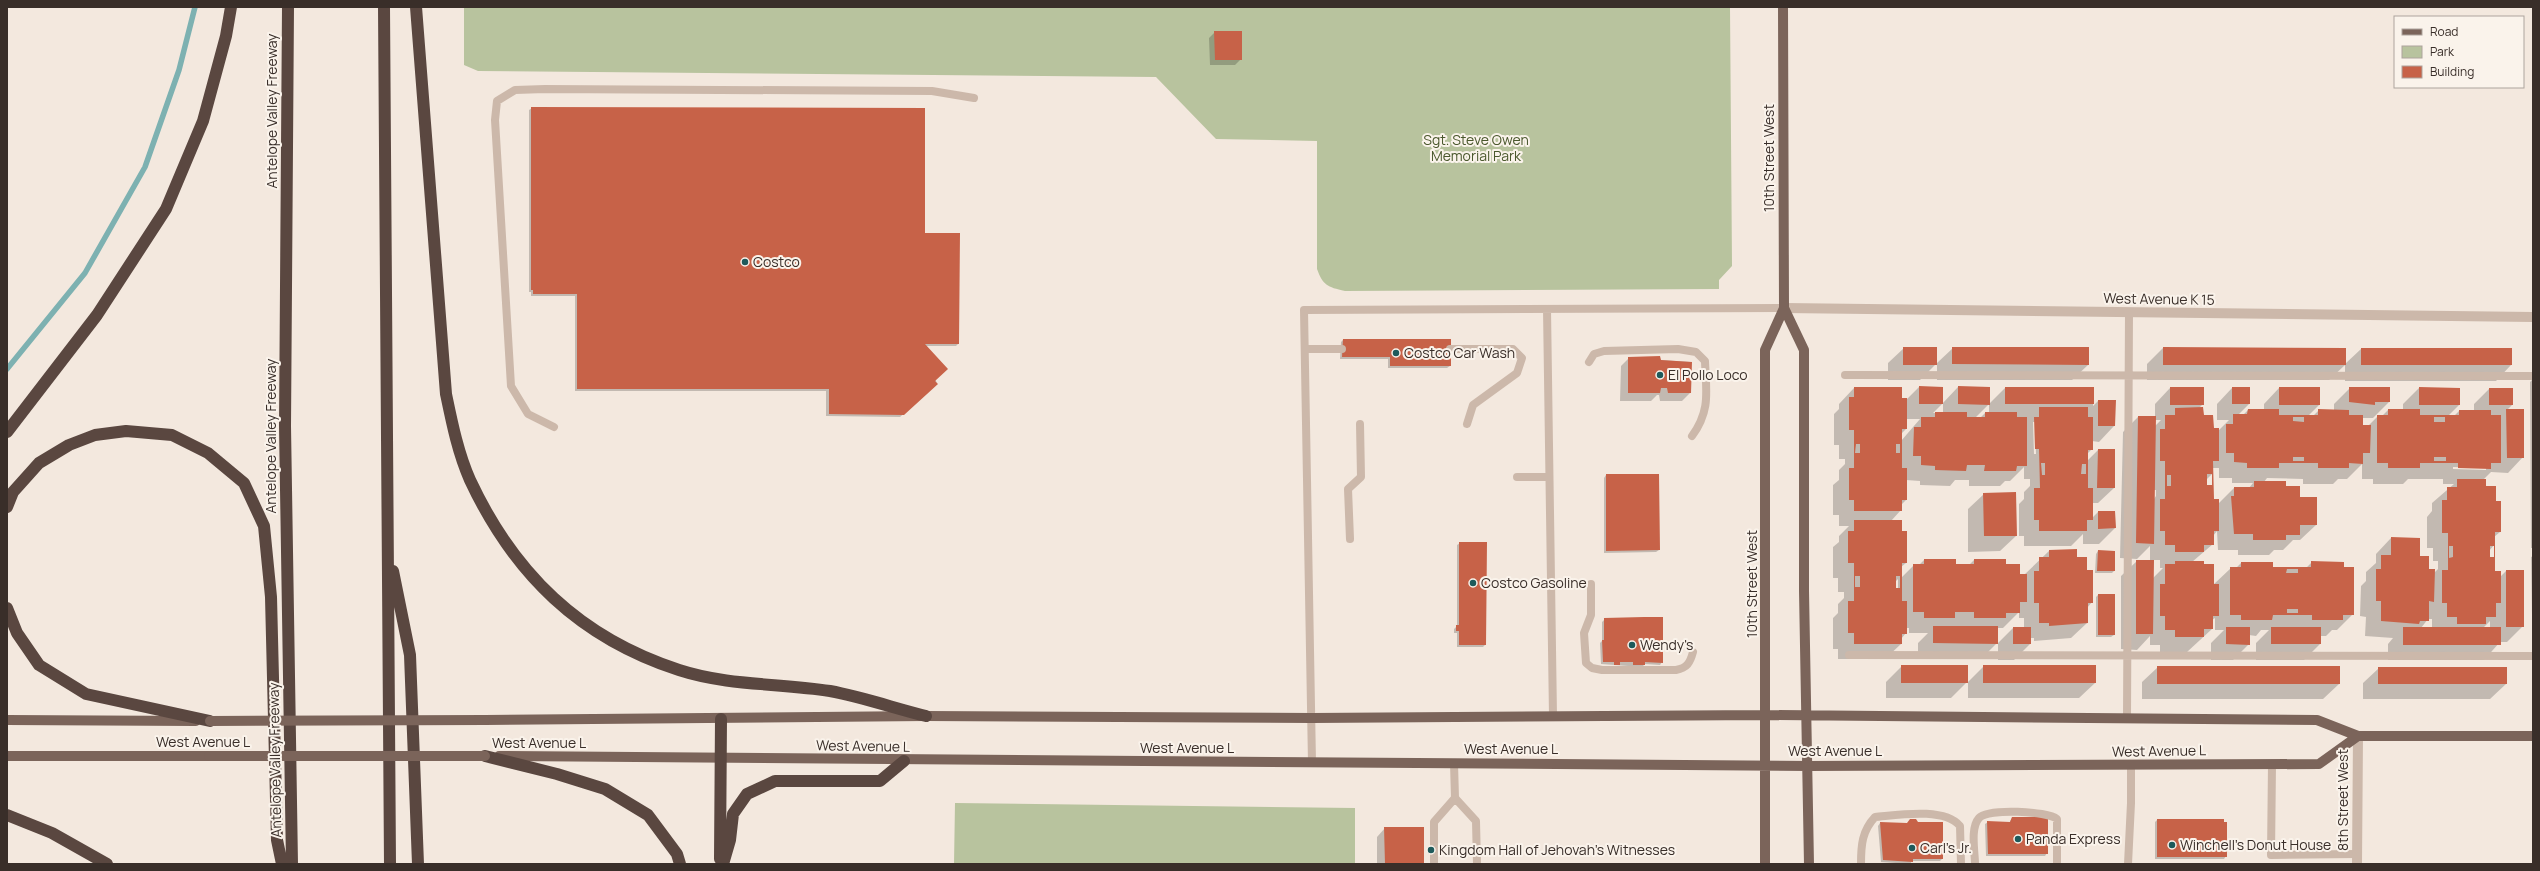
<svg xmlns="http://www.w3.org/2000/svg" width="2540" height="871" viewBox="0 0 2540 871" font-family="Manrope,sans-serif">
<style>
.green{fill:#b8c39e}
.shadow{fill:#0003;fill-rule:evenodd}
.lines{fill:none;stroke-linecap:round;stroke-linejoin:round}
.stream{stroke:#7db1b1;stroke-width:5.5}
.building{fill:#c76248;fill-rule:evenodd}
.lane{stroke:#ccb8aa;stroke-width:8}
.street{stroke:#ccb8aa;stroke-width:10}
.primary{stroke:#7b645a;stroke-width:10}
.highway{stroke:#5a4740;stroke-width:12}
.primary-bridge{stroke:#7b645a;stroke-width:10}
.poi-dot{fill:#1e5a5b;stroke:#faf3eb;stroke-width:1.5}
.labels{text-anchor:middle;stroke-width:4;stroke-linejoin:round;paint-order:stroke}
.street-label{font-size:14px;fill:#392e29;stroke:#faf3eb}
.park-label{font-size:14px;fill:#4a582d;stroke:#faf3eb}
.poi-label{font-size:14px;fill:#392e29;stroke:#faf3eb;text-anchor:start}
</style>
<rect width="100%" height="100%" fill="#f3e8de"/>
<!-- green -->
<path class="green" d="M464,7H1730L1732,266L1719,280V289L1345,291C1327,287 1323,285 1317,269V141L1216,139L1156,77L478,71L464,65Z
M955,803L1355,808V864H954Z"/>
<!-- shadow -->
<path class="shadow" d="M1215,32L1241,59L1235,65H1210L1209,38Z
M532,108L924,234L958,344L956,346H925L937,384L900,417L826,416V391H575V296H531V292H529V110Z
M1343,340L1450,366L1447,368H1388V359H1340L1341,342Z
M1904,348L1936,364L1920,380H1888V363Z
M1953,348L2088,365L2072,380H1937V363Z
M2163,348L2345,365L2329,380H2147V364Z
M2361,349L2511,365L2496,381H2345V364Z
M1629,358L1691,362L1690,393L1682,401H1660L1659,395H1657L1651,401H1620L1621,366Z
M2533,379V548H2531L2530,382Z
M1919,387L1942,404L1958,387L1989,404L2005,388H2093V406L2098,401L2114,426L2099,442L2092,441V449L2087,454V461L2098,450L2114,488L2098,503H2092V518L2098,512L2115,528L2099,544H2083V534L2071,546H2024V536H2019V504L2024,499V492L2030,486V479H2024V467L2010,481H2005L2000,486H1969V480H1955L1950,486L1920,485V481L1906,480V500L1901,505V510L1891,521L1901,532L1906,563L1901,567V578L1914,565H1919L1924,560L1955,565H1969L1974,560L2005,565L2019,575H2024L2049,551L2076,558L2086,572L2092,602L2087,608V623L2071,638L2034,641V638H2030V644L2014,660H1998V643L2013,628H2024V618H2019V612L2003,628H1997V643L1981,659H1918V643L1928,633H1909V628H1906V633L1901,639V644L1885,659H1838V649H1833V618L1838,613V604L1844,598V592H1838V578H1833V547L1839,542V536L1849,526H1839V515H1833V485L1839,480V470L1845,464V459H1839V445H1834V414L1839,409V404L1854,388L1906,400ZM1943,403V413H1933ZM1989,404V413H1985L1980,418H1975ZM1906,419H1920L1901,441V434L1906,429ZM2033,422H2035L2036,454H2034ZM1898,579V589H1895V582Z
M2170,388L2203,404L2199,408L2203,416L2213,429L2218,431L2229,420H2217V404L2232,388H2249V404L2238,415H2243L2248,410H2264V404L2279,388L2319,405L2308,416H2313L2319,410L2334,411V404L2350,388L2389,402L2373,418H2362V426H2368L2378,416H2382L2388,410H2403V404L2419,388L2459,405L2448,416H2454L2459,411H2474V404L2489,389L2512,405L2507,410L2523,457L2508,473L2491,472L2483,480L2495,502L2500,532L2494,537V545L2489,551V558L2494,572L2500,577L2506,571H2523V626L2507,642H2500L2484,660H2388V644L2393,638L2365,636L2366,617L2360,616L2361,586L2366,581V572L2376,563V554L2391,538L2419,557L2428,570L2434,573L2438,569V561H2433V548H2427V517L2432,511V503L2454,484H2443V479H2408L2403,484H2373V479H2362V464L2347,479H2338L2333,484H2303V479L2267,478L2264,482L2285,487L2299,498L2316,525L2300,540H2293L2283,550H2274L2269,555H2238V550H2218L2217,531L2213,536V544L2192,562L2213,585L2231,568H2236L2241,563L2272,568H2306L2312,562L2353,614L2337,630H2332L2326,636H2320V644L2304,660H2256V643L2269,630H2261L2256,636L2249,635V644L2233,660H2211V643L2224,630H2215V618L2212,620V629L2187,652H2160V645H2150V636L2137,650L2121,649V576L2137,561H2150V546L2137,559L2120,558L2123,432L2138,417H2155V404ZM2155,420H2161L2155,426ZM2453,467L2486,468V470L2453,469ZM2212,468H2219V478H2232V483H2253L2249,488H2234L2218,504L2213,500L2206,486V480L2212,474ZM2154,490H2156V496L2154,499ZM2153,560H2160V568H2163L2153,578ZM2428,619H2432V628H2421ZM2490,621V628H2483Z
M1606,475L1659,550L1656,552L1604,553V478Z
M1984,494L2016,536L2000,551L1968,552V509Z
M1460,543L1485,645L1483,647H1457V633H1454V629L1457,626V545Z
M2098,551L2114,571L2112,573H2095L2096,554Z
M2533,556V676L2531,557Z
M2098,595L2114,635L2111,637H2096V597Z
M1605,619L1662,662L1660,665L1645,664L1642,667L1601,664L1600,643L1602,641V622Z
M1902,666L1967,682L1951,698H1886V682Z
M1984,666L2095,683L2079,698H1968V682Z
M2158,667L2339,684L2323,699H2142V682Z
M2379,668L2506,684L2490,699H2363V683Z
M2012,818L2047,853L2045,856H1986L1985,824L1988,822L2009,823Z
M2157,820L2224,823L2226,856L2224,859H2155V822Z
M1880,823L1942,859L1940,861H1912L1910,864L1881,862L1878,826Z
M1385,828L1423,864H1377V837Z"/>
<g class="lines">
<!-- stream -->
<path class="stream" d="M7,369L85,273L145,167L179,70L195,7"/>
</g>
<!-- building -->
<path class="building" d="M1214,31H1242V60H1215Z
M531,107L925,108V233H960L959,344H925L948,369L935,381L938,384L904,415L829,414V389H577V294H533V290H531Z
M1343,339H1451V366H1390V357H1342Z
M1903,347H1937V365H1903Z
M1952,347H2089V365L1952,364Z
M2163,347L2346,348V365H2163Z
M2361,348H2512V365H2361Z
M1660,356L1661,360L1692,362L1691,393H1668L1667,388H1661L1660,393H1628V357Z
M1919,386L1943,387V404H1919Z
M1958,386L1990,387V405L1958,404Z
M1854,387H1902V398H1907V429H1902V468H1907V500H1902V511H1854V500H1849V468H1854V430H1849V397H1854ZM1856,444H1860V453H1855ZM1896,444H1900V453H1896Z
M2005,387H2094V404H2005Z
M2170,387H2204V405H2170Z
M2232,387H2250V404H2232Z
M2279,387H2320V405H2279Z
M2349,387H2390V402H2375V405L2349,402Z
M2419,387L2460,388V405H2419Z
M2489,388H2513V405H2489Z
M2098,400H2116L2115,426H2098Z
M2039,407H2088V417H2093V450H2088V488H2093V520H2087V531H2039V520H2034V488H2040L2039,449H2035L2034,417H2039ZM2041,463H2045V475H2042ZM2082,464H2086V474H2081Z
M2203,407L2204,415H2213L2214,428H2219V461H2213L2214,499H2219V531H2214V545H2204V552H2175V545H2165V531H2160V499H2165V461H2160V429H2165V415H2175V408ZM2207,474H2212V485H2207ZM2167,475H2171V486H2167Z
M2248,409H2279V415H2318V409L2349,410V415H2363V425H2371L2370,453H2363V464L2349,463V468H2318V463H2279V468H2247V463L2234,462V453H2226V424H2233V414H2247ZM2293,417H2304V422L2293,421ZM2293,457H2304V461H2293Z
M2388,409H2420V415H2459V410H2491V415H2501V463H2491V469L2458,468V463H2420V468H2388V463H2377V415H2388ZM2434,417H2445V422H2434ZM2434,457H2446V461H2434Z
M2506,409H2524V458H2507Z
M1935,412H1967V417H1985V412H2017V417H2027V466H2017L2016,471H1984L1985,465H1967L1966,471L1935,470V466L1921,465V456H1913L1914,427H1921V417H1935Z
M2138,416H2156L2154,544L2136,543Z
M2098,449H2115V488H2097Z
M1606,474H1659L1660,550L1606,551Z
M2457,479H2486V486H2496V501H2501V532H2495V571H2501V603H2496V617H2486V624H2457V617H2447V603H2442V570H2448V533H2442V500H2447V487H2457ZM2449,546H2453V557L2449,558ZM2490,546H2494V557H2490Z
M2254,481H2286V486H2300V497H2317V525H2300V535H2286V540H2253V534H2234L2231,496H2234V487H2254Z
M2016,492L2017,536H1984L1983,493Z
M2098,511H2115L2116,528L2098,529Z
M1854,520H1902V531H1907V563H1902V601H1907V634H1902V644H1854V633H1848V601H1854V563H1848V531H1854ZM1855,576H1860V587H1855ZM1896,576H1900V588H1896Z
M2391,537L2420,538V556H2429V569H2435L2434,602L2429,601V621H2420L2419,624L2381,621V601H2376V569H2381V555H2391Z
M1459,542H1487L1486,645H1459V631H1456V625H1459Z
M2077,549V557H2087V570H2093V603H2088V623L2049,626V623H2039V603H2034V571H2039V557H2049V550Z
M2098,550L2115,551V571H2097Z
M1924,559H1956V564H1974V559H2006V564H2020V574H2027V602H2020V613H2006V618H1974V612H1955V618H1924V612H1913V564H1924Z
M2136,560H2154L2153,634H2136Z
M2175,561H2204V564H2214V584H2219V616H2213V629H2204V637H2175V630H2165V616H2160V584H2165V564H2175Z
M2311,561L2344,562V567H2354V615H2343V620H2312V615H2273L2272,620H2241V615H2230V567H2241V562H2273V567H2311ZM2287,569H2298V573H2286ZM2287,609H2298V613H2287Z
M2506,570H2524V627H2506Z
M2098,594H2115V635H2098Z
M1644,617H1663V663L1645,662V665H1633V662H1620V665H1614V662H1603L1602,640H1604V618Z
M1933,626H1998V644L1933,643Z
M2013,627H2031V644H2013Z
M2226,627H2250V645L2226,644Z
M2271,627H2321V644H2271Z
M2403,627H2501V645H2403Z
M1901,665H1968V683H1901Z
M1983,665H2096V683H1983Z
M2157,666H2340V684H2157Z
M2378,667H2507V684H2378Z
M2012,817H2048V854H1988L1987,821L2010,822Z
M1910,819H1916L1918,822H1943V859H1913V862L1883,860L1880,822L1907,823Z
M2157,819H2224V822H2227V857H2157Z
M1384,827H1424V864H1385Z"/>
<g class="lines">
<!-- lane -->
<path class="lane" d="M1547,309L1553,716
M1305,349H1342
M1450,349H1513L1522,358L1517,373L1473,405L1467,424
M1589,362L1594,354L1604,351L1678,349L1696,352L1705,361C1706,391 1711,410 1692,436
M1845,375L2533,376
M554,427L528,414L511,386L495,120L497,101L515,90L545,89L932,91L974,98
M1517,477H1549
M1350,539L1348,489L1361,477L1360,424
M1591,584V615L1584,633L1586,663L1592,668L1602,670H1676C1687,668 1690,663 1693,652
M1849,655L2533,656
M2127,719L2129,312
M1312,763L1304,310L1784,308
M2272,764L2271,855L2357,854
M1455,798L1476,821L1477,864
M1434,864V822L1455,798L1454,763
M1861,864C1861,845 1862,831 1875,817C1898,815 1944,807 1960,826L1961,864
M1975,864C1975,852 1970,828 1979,818C1988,808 2047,811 2057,819V864
M2128,864L2131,803V766"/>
<!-- street -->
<path class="street" d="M1784,308L2533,317
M2357,864L2358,736"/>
<!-- primary -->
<path class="primary" d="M1783,7L1784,308L1804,350V591L1809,864
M7,720L196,721
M485,720L926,716L1312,718L1766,715L2317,720L2358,736H2533
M7,756H209
M499,756L1808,766L2319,764L2358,736
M1765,864V350L1784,308"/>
<!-- highway -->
<path class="highway" d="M288,7L285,426L292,864
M384,7L390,864
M416,7L446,394C452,423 458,453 470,480C514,574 580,638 679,670C728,686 780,683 830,691C862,697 894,708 926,716
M7,432L97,315L166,209L203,121L226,36L231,7
M7,507L13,492L39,463L69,445L95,435L126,431L172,435L208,453L244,483L264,526L271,597L277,840L282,864
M393,571L410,655L418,864
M7,608L17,633L39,665L86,694L210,721
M485,756L557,774L605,789L648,815L677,854L680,864
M7,815L52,833L107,864
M720,859L721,719
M723,864L730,840L733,814L747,794L775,781H880L904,761"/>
<!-- primary-bridge -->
<path class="primary-bridge" d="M210,721L485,720
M209,756H485"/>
</g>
<!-- markers -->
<g class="poi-dot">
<circle cx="745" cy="262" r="4"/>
<circle cx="1396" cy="353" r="4"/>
<circle cx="1660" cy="375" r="4"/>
<circle cx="1473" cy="583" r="4"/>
<circle cx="1632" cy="645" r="4"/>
<circle cx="2018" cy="839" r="4"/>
<circle cx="2172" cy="845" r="4"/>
<circle cx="1912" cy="848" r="4"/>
<circle cx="1431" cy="850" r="4"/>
</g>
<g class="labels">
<!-- street labels -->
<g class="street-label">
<text transform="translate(272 111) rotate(-90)" y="5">Antelope Valley Freeway</text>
<text transform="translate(1769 158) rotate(-90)" y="5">10th Street West</text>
<text transform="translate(2159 299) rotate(1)" y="5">West Avenue K 15</text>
<text transform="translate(271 436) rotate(-90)" y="5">Antelope Valley Freeway</text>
<text transform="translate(1752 584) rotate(-90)" y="5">10th Street West</text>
<text x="203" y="747">West Avenue L</text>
<text x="539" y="748">West Avenue L</text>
<text transform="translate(863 746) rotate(1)" y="5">West Avenue L</text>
<text x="1187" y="753">West Avenue L</text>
<text x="1511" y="754">West Avenue L</text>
<text x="1835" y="756">West Avenue L</text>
<text transform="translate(2159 751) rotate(-1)" y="5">West Avenue L</text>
<text transform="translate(275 760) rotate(-91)" y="5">Antelope Valley Freeway</text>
<text transform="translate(2343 800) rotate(-90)" y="5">8th Street West</text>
</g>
<!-- park labels -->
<g class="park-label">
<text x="1476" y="145">Sgt. Steve Owen<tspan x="1476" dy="16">Memorial Park</tspan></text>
</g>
<!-- poi labels -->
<g class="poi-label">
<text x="753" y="267">Costco</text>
<text x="1404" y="358">Costco Car Wash</text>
<text x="1668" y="380">El Pollo Loco</text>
<text x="1481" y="588">Costco Gasoline</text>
<text x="1640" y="650">Wendy's</text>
<text x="2026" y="844">Panda Express</text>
<text x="2180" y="850">Winchell's Donut House</text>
<text x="1920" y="853">Carl's Jr.</text>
<text x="1439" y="855">Kingdom Hall of Jehovah's Witnesses</text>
</g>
</g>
<!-- border -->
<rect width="2540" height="871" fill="none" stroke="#392e29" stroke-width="16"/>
<!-- legend -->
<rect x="2394" y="16" width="130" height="72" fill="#faf3eb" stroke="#ada49d"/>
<rect x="2402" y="29" width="20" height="6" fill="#7b645a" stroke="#ada49d"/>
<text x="2430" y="36" font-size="12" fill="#392e29">Road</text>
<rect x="2402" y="46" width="20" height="12" fill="#b8c39e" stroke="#ada49d"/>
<text x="2430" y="56" font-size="12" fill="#392e29">Park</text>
<rect x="2402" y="66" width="20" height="12" fill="#c76248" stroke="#ada49d"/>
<text x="2430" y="76" font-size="12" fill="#392e29">Building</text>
</svg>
